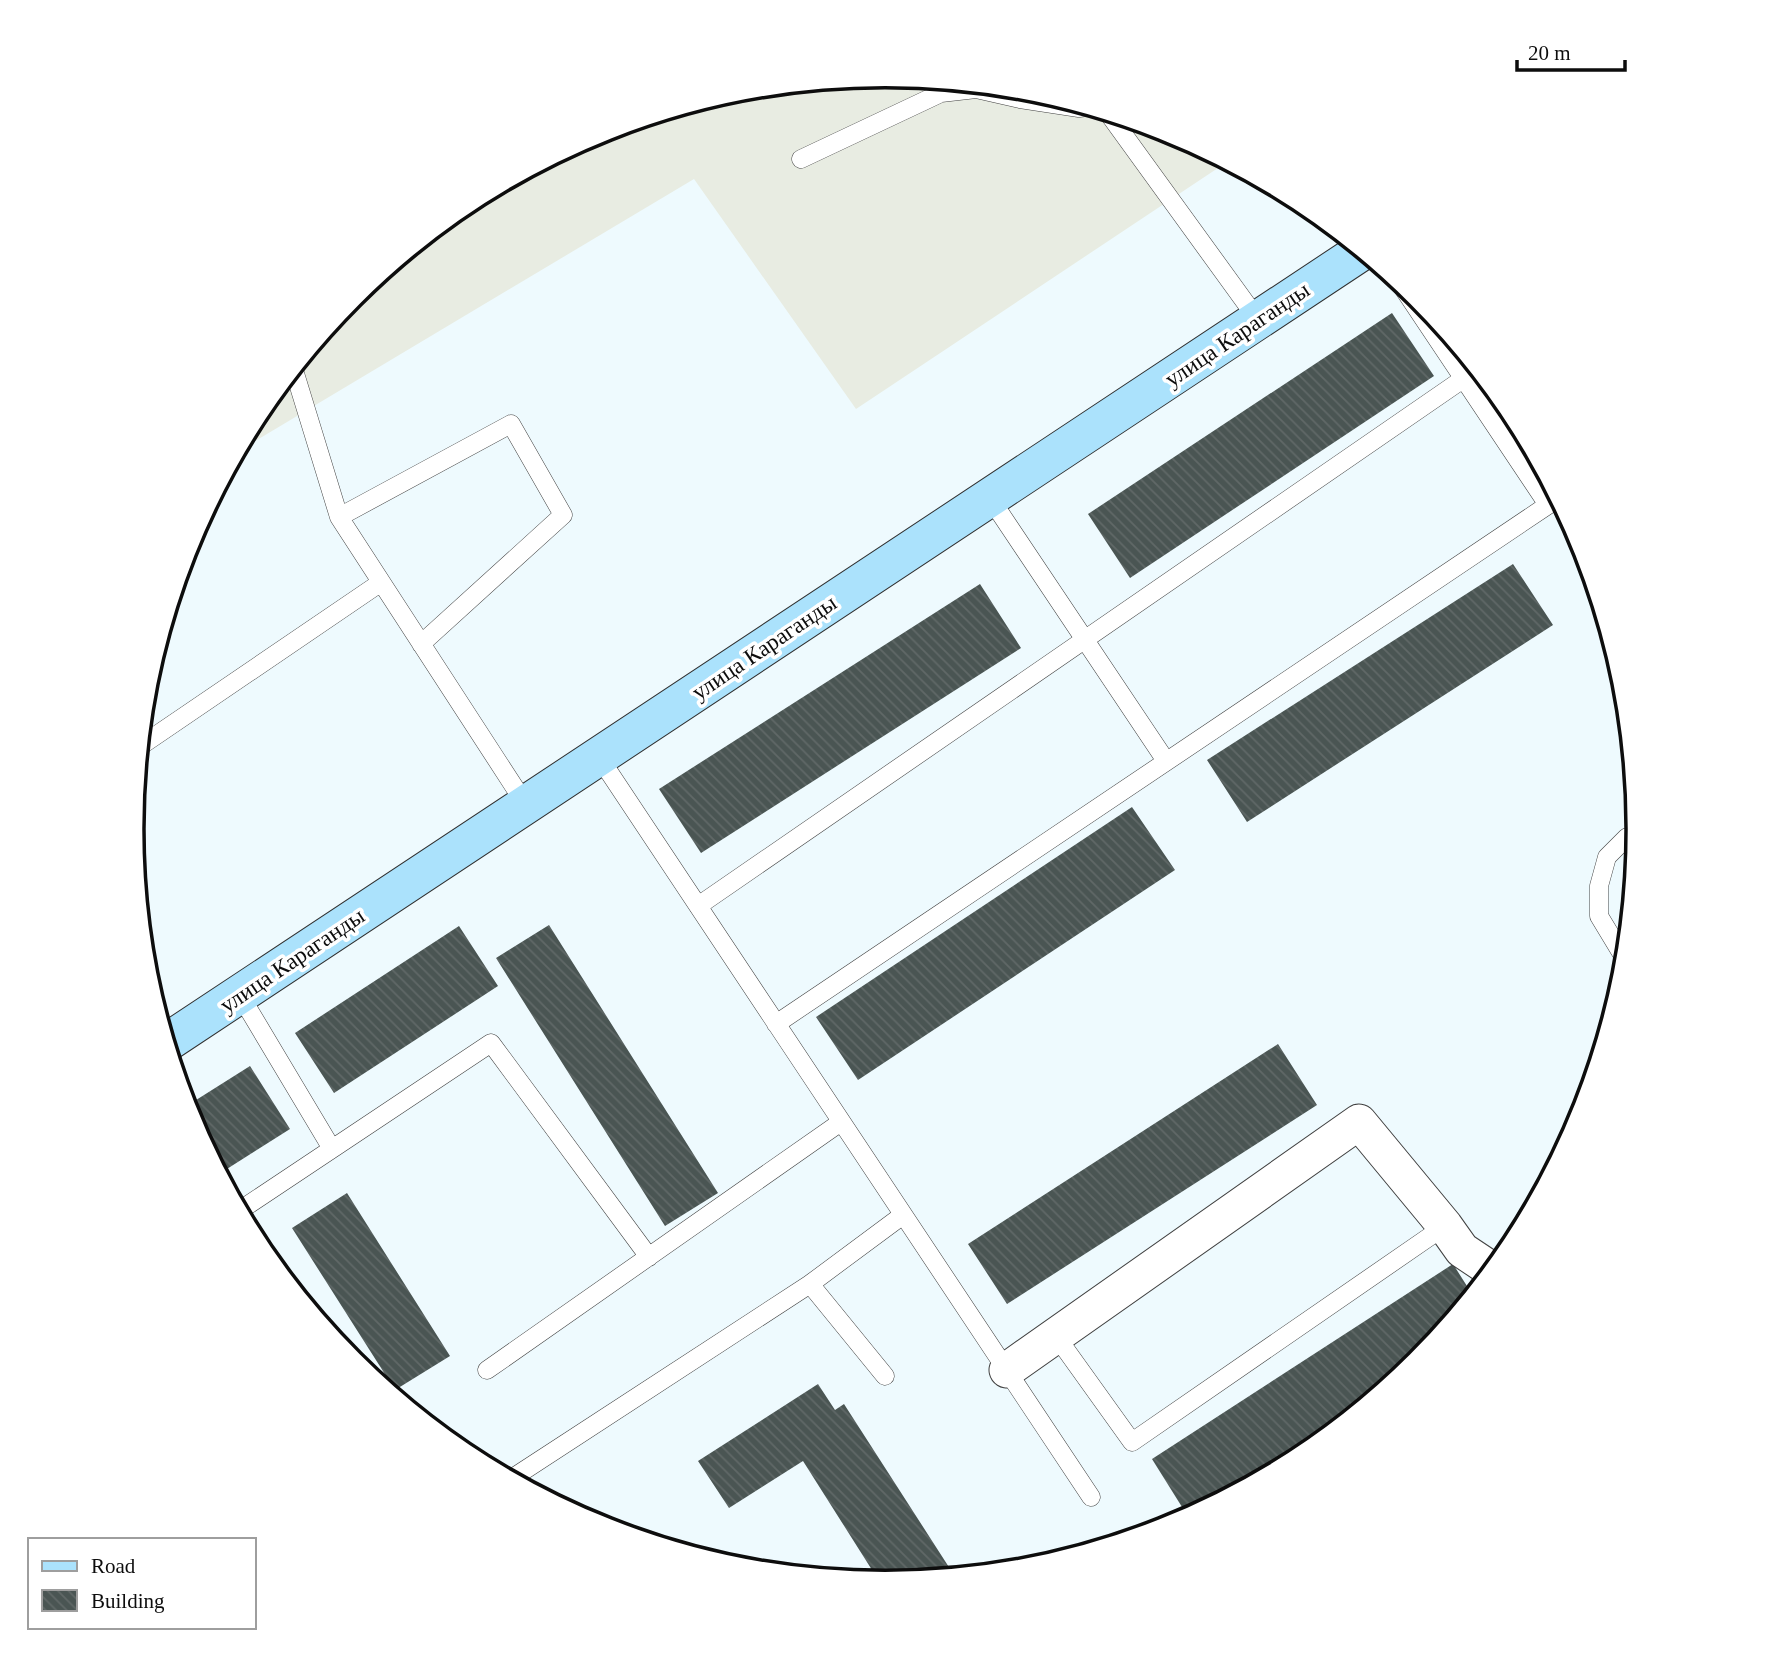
<svg xmlns="http://www.w3.org/2000/svg" width="1769" height="1657" viewBox="0 0 1769 1657" font-family="Georgia,serif">
<style>
.industrial{fill:#e8ece2}
.building{fill:url(#building-back-hatch)}
.lines{fill:none;stroke-linecap:round;stroke-linejoin:round}
.service-casing{stroke:#404040;stroke-width:19}
.minor-casing{stroke:#404040;stroke-width:37}
.secondary-casing{stroke:#2f2f2f;stroke-width:40}
.service{stroke:#fff;stroke-width:18}
.minor{stroke:#fff;stroke-width:35}
.secondary{stroke:#abe2fc;stroke-width:38}
.labels{text-anchor:middle;stroke-width:7;stroke-linejoin:round;paint-order:stroke}
.street-label{font-size:23px;fill:#0d0d0d;stroke:#fff}
.rim{fill:none;stroke:#0d0d0d;stroke-width:3.5}
</style>
<defs>
<pattern id="building-back-hatch" width="6" height="6" patternUnits="userSpaceOnUse" patternTransform="scale(1.75)"><rect width="6" height="6" fill="#4a5553"/><path d="M-1 5l2 2M0 0l6 6M5-1l2 2" fill="none" stroke="#606867"/></pattern>
</defs>
<rect width="100%" height="100%" fill="#eefafe"/>
<!-- industrial -->
<path class="industrial" d="M885,75L1032,90L1173,133L1227,162L856,409L694,179L235,453L258,410L352,296L466,202L597,132L738,90Z"/>
<!-- building -->
<path class="building" d="M1392,313L1434,376L1130,578L1088,514Z
M1513,564L1553,625L1247,822L1207,760Z
M980,584L1021,648L701,853L659,789Z
M1132,807L1175,870L858,1080L816,1017Z
M549,925L718,1193L665,1226L496,958Z
M459,926L498,986L334,1093L295,1033Z
M1278,1044L1317,1105L1007,1304L968,1244Z
M250,1066L290,1129L219,1174L185,1107Z
M347,1193L450,1356L395,1390L292,1228Z
M1453,1264L1472,1294L1417,1361L1384,1389L1187,1515L1152,1459Z
M818,1384L835,1410L844,1404L954,1575L879,1581L803,1461L729,1508L698,1461Z"/>
<g class="lines">
<!-- service casing -->
<g class="service-casing">
<path id="service" d="M1108,113L1258,320
M801,159L941,93L976,89L1020,99L1079,108L1088,107
M293,367L339,517
M990,498L1166,761
M421,644L563,515L511,424L339,517L526,805
M139,747L380,583
M599,757L1091,1497
M698,906L1463,379
M1625,959L1599,916V886L1607,857L1627,837
M240,995L332,1149
M776,1024L1548,505L1397,279
M239,1211L491,1043L649,1257
M810,1284L885,1376
M1056,1336L1132,1442L1445,1226
M487,1370L841,1122
M511,1479L810,1284L903,1215"/>
</g>
<!-- minor casing -->
<g class="minor-casing">
<path id="minor" d="M1007,1370L1359,1122L1445,1226L1462,1250L1492,1270"/>
</g>
<!-- secondary casing -->
<g class="secondary-casing">
<path id="secondary" d="M166,1043L1362,251"/>
</g>
<!-- service -->
<use href="#service" class="service"/>
<!-- minor -->
<use href="#minor" class="minor"/>
<!-- secondary -->
<use href="#secondary" class="secondary"/>
</g>
<g class="labels">
<!-- street labels -->
<g class="street-label">
<text transform="translate(1237 334) rotate(-34)" y="8">улица Караганды</text>
<text transform="translate(764 647) rotate(-34)" y="8">улица Караганды</text>
<text transform="translate(292 960) rotate(-34)" y="8">улица Караганды</text>
</g>
</g>
<!-- crop -->
<path d="M0 0H1769V1657H0ZM144 829a741 741 0 1 1 1482 0a741 741 0 1 1-1482 0Z" fill="#fff" fill-rule="evenodd"/>
<path class="rim" d="M144 829a741 741 0 1 1 1482 0a741 741 0 1 1-1482 0Z"/>
<!-- legend -->
<rect x="28" y="1538" width="228" height="91" fill="#ffffff" stroke="#9e9e9e" stroke-width="2"/>
<rect x="42" y="1561" width="35" height="10" fill="#abe2fc" stroke="#9e9e9e" stroke-width="2"/>
<text x="91" y="1573" font-size="21" fill="#0d0d0d">Road</text>
<rect x="42" y="1590" width="35" height="21" fill="url(#building-back-hatch)" stroke="#9e9e9e" stroke-width="2"/>
<text x="91" y="1608" font-size="21" fill="#0d0d0d">Building</text>
<!-- scale -->
<path d="M1517 60v10h108v-10" fill="none" stroke="#0d0d0d" stroke-width="3.5"/>
<text x="1528" y="60" font-size="21" fill="#0d0d0d" stroke="#ffffff" stroke-width="5" paint-order="stroke">20 m</text>
</svg>
